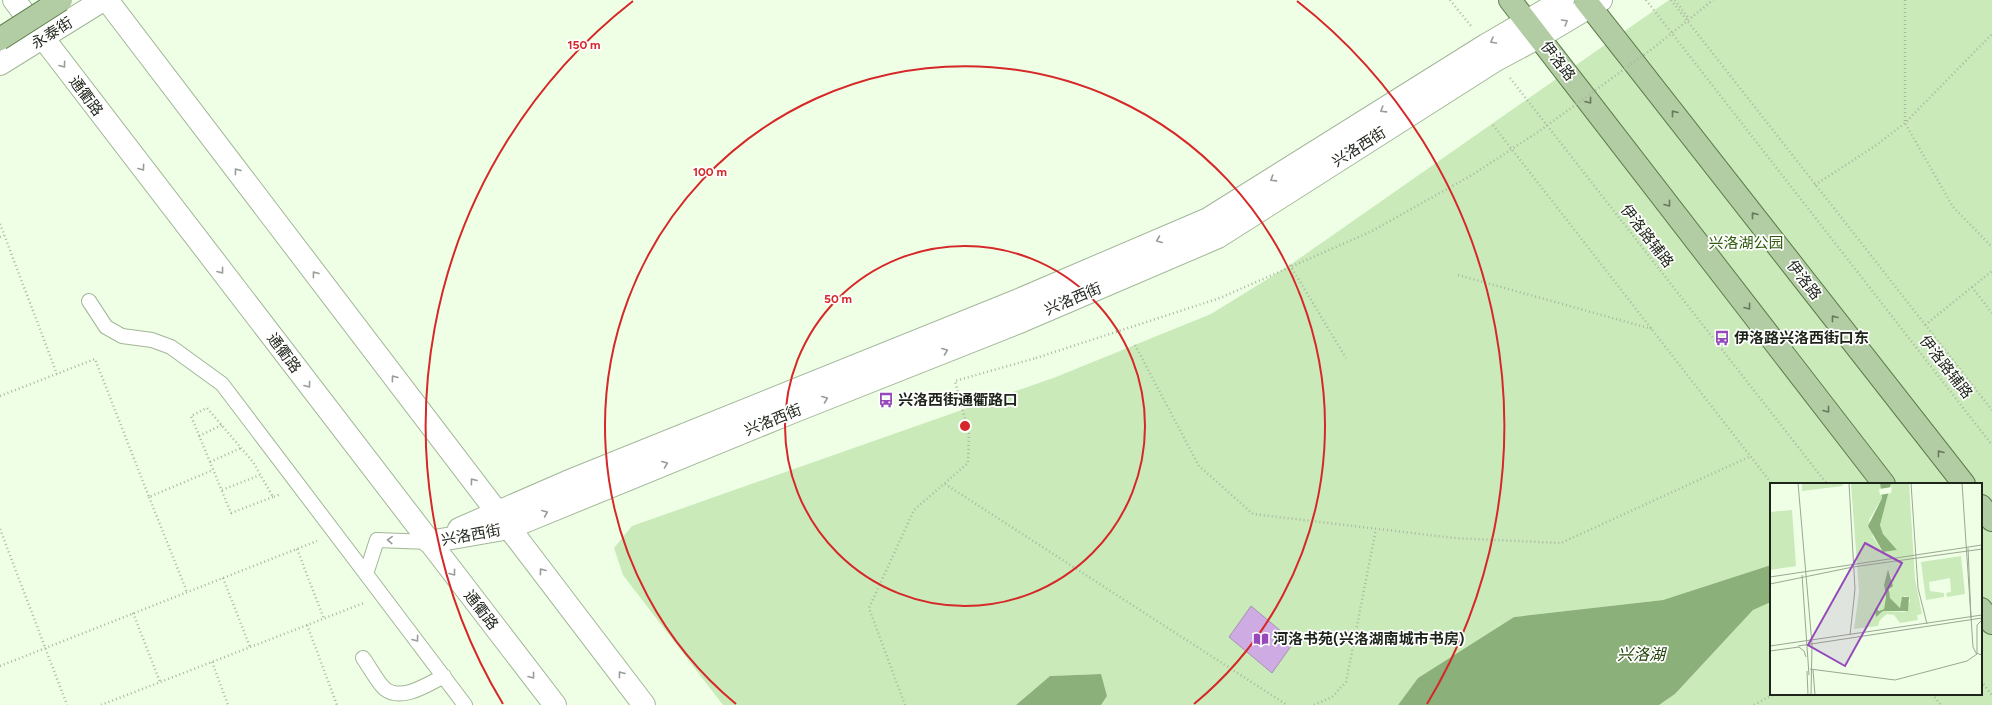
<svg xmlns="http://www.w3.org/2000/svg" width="1992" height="705" viewBox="0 0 1992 705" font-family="Figtree,'Noto Sans SC',sans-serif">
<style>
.green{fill:#caeaba}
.water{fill:#8cb079}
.building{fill:#ceabe2;stroke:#a593b0}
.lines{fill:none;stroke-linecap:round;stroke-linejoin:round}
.service-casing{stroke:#a2b698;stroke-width:16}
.tertiary-casing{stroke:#a2b698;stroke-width:24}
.secondary-casing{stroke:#a2b698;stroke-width:24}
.primary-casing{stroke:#5d7c4b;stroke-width:24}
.path{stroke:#a9b7a2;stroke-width:2.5;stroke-dasharray:1 3;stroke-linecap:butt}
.service{stroke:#fff;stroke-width:14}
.tertiary{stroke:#fff;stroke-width:22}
.secondary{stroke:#fff;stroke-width:22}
.primary{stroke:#b2cda3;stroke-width:22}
.primary-bridge-casing{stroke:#5d7c4b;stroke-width:24;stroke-linecap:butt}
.path-bridge{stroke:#a9b7a2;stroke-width:2.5;stroke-dasharray:1 3;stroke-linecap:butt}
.primary-bridge{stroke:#b2cda3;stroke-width:22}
.oneway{stroke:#999c98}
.oneway2{stroke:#68785e}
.ring{fill:none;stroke:#d62828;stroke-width:2}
.labels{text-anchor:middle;stroke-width:3.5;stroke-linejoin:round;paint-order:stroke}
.street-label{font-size:15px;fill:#1d2419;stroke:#fff}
.park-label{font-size:15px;fill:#305b0d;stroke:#fff}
.poi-label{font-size:15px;font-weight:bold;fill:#1d2419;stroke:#fff;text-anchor:start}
.water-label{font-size:16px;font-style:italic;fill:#224309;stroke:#fff}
.inset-road{fill:none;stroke:#9aa793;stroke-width:1}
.view{fill:#9549ba;fill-opacity:0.15;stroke:#9549ba;stroke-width:2}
.inset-edge{fill:none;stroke:#1d2419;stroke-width:2}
.centre{fill:#d62828;stroke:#fff;stroke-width:2}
.ring-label{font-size:12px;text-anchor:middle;font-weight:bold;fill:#d62828;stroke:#fff;stroke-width:3.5;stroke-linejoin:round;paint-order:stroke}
</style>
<rect width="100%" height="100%" fill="#eeffe5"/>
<!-- green -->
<path class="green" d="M1669,0H1992V705H1659L1675,694L1753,610L1771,602V694H1981V484H1771V565L1663,600L1514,617L1418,678L1398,705H1101L1107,696L1100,674L1050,676L1016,705H723L623,575L614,548L632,526L1056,377L1211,314L1290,265Z"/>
<!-- water -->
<path class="water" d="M1771,565V602L1753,610L1675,694L1659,705H1398L1418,678L1514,617L1663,600Z
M1101,674L1107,696L1101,705H1016L1050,676Z"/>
<!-- building -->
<path class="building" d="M1251,606L1294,642L1272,673L1229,637Z"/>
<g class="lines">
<!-- service casing -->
<g class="service-casing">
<path id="service" d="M89,301L106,327L122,336L152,340L171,347L222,384L366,574
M429,542L377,540L366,574L465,705
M363,658C369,666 378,683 385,689C402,702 428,684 444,676"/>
</g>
<!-- tertiary casing -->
<g class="tertiary-casing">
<path id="tertiary" d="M14,0L555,705
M107,0L644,705
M459,529L567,482L1014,302L1208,219L1486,45L1563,0
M429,542L509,528L790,413L1022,321L1218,237L1496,60L1539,37L1601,0"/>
</g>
<!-- secondary casing -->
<g class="secondary-casing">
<path id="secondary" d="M0,64L103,0"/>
</g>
<!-- primary casing -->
<g class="primary-casing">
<path id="primary" d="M1510,0L1884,484
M1585,0L1964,484
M1981,506L1992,520
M1981,609L1992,623"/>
</g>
<!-- path -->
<path class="path" d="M1450,0L1471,26
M1646,0L1992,445
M1671,0L1992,410
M1675,0L1689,19
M1905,0V123L1953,207L1992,247
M1510,78L1827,484
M1493,125L1772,484
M1815,185L1875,146L1905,123L1992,34
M0,224L57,374
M0,237L4,235
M1290,265L1346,358
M1458,275L1652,329
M1972,287L1992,313
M1925,325L1992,271
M1135,345L1199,466L1253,514L1454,538L1561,543L1751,456
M0,396L95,359L149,497L213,470
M199,436L222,425
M210,462L241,448
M945,484L1287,705
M222,490L260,475
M149,497L187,592
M273,497L231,513L191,416L207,408L253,462L273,497L281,494
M0,529L67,705
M297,549L324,619
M223,578L250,647
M133,613L160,682
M307,625L337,705
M212,662L228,705
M0,666L317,541
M1981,681L1992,695
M1932,694L1941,705
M101,705L364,603
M905,705L869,608L914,510L968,463L969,434L955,381L1036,358
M1314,705L1332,697L1346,682L1376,529
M1754,705L1774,694"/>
<!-- service -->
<use href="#service" class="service"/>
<!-- tertiary -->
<use href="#tertiary" class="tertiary"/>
<!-- secondary -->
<use href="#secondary" class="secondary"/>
<!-- primary -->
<use href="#primary" class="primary"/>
<!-- primary-bridge casing -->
<g class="primary-bridge-casing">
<path id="primary-bridge" d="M0,39L61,0"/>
</g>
<!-- path-bridge -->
<path class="path-bridge" d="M1036,358L1220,298L1372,231L1472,175L1538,132L1652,49L1713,0"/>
<!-- primary-bridge -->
<use href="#primary-bridge" class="primary-bridge"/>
</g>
<!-- one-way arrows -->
<defs><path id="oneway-chevron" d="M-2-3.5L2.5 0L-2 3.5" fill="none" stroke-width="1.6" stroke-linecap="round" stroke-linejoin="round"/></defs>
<g class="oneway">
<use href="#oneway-chevron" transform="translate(1565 22) rotate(-31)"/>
<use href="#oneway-chevron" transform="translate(1493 41) rotate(150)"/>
<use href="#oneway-chevron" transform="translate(63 65) rotate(53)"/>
<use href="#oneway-chevron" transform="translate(1383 110) rotate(148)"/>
<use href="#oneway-chevron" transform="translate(142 168) rotate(53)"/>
<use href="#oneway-chevron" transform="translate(237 171) rotate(-127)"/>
<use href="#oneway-chevron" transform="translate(1273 179) rotate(148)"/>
<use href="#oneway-chevron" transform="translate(1159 240) rotate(157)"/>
<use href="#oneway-chevron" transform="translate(221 271) rotate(53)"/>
<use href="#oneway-chevron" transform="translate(315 274) rotate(-127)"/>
<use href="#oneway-chevron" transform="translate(945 351) rotate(-22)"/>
<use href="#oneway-chevron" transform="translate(394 378) rotate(-127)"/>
<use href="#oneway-chevron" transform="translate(308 385) rotate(53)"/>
<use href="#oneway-chevron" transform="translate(825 399) rotate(-22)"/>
<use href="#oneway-chevron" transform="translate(665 464) rotate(-22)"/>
<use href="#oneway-chevron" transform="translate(473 481) rotate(-127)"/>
<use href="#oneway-chevron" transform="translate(545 513) rotate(-23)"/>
<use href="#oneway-chevron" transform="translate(390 540) rotate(-177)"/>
<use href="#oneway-chevron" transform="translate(542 571) rotate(-127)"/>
<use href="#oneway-chevron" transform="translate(453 573) rotate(52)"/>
<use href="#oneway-chevron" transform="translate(416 639) rotate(53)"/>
<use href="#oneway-chevron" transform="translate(621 674) rotate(-127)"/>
<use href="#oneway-chevron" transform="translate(532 676) rotate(52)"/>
</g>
<g class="oneway2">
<use href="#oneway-chevron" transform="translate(1589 101) rotate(52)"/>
<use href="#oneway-chevron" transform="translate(1674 113) rotate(-128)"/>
<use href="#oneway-chevron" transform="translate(1668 204) rotate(52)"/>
<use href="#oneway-chevron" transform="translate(1754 215) rotate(-128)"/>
<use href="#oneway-chevron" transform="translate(1748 307) rotate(52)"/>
<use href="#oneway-chevron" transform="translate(1834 318) rotate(-128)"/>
<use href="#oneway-chevron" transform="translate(1827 410) rotate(52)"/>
<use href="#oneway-chevron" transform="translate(1940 453) rotate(-128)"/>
</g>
<!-- distance rings -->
<g class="ring">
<circle cx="965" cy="426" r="180"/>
<path d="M736 704A360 360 0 1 1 1194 704"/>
<path d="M503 704A539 539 0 0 1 633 1M1297 1A539 539 0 0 1 1427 704"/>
</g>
<!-- icons -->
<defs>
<g id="bus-bare" transform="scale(1.2)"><path d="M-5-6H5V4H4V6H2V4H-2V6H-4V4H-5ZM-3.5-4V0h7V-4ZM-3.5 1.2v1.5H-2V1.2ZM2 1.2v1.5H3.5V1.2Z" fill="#9549ba" stroke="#fff" stroke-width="2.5" paint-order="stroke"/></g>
<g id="library-bare" transform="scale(1.2)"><path d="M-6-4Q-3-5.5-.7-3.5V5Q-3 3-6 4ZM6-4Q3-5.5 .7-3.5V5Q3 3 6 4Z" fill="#9549ba" stroke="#fff" stroke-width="2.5" paint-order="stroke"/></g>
</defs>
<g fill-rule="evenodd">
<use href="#bus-bare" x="1722" y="338"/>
<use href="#bus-bare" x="886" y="400"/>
<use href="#library-bare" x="1261" y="639"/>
</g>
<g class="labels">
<!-- street labels -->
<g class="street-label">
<text transform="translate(52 33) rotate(-32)" y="5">永泰街</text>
<text transform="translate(1558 61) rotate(52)" y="5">伊洛路</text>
<text transform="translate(86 96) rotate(53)" y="5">通衢路</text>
<text transform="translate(1359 147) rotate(-32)" y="5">兴洛西街</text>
<text transform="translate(1647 236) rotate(52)" y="5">伊洛路辅路</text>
<text transform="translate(1804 280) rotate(52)" y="5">伊洛路</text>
<text transform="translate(1073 299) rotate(-23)" y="5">兴洛西街</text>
<text transform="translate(284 353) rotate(53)" y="5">通衢路</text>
<text transform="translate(1946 367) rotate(52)" y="5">伊洛路辅路</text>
<text transform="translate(773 420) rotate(-22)" y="5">兴洛西街</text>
<text transform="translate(471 535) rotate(-10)" y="5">兴洛西街</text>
<text transform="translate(481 610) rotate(52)" y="5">通衢路</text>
</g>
<!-- park labels -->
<g class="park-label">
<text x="1746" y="248">兴洛湖公园</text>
</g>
<!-- poi labels -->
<g class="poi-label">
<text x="1734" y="343">伊洛路兴洛西街口东</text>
<text x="898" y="405">兴洛西街通衢路口</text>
<text x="1273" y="644">河洛书苑(兴洛湖南城市书房)</text>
</g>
<!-- water labels -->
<g class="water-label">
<text x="1641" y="660">兴洛湖</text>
</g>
</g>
<!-- overview -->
<g transform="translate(1770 483)">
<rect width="212" height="212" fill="#eeffe5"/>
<path d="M32,0H72L73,3L32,8ZM81,0H110L112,15L99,37L103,54L113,69L127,67L113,51L110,42L121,0H139L145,96L152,131L147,132L148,137L130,140L124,132L117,131L110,137L108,143L84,146L89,109ZM118,86L122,96L119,111L122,119L130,125L134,113L139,114L140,118L135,129L113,128L109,132L106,125L108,128L114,126L116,114L114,102ZM22,27L26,83L0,87V29ZM191,73L195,111L177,114L176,110L181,109L180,95L159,99L160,108L174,110V114L156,117L151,79Z" fill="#caeaba" fill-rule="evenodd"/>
<path d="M110,0H121L110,42L113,51L127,67L113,69L98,43L112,15ZM118,86L123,103L119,106L120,115L130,125L132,114H139L138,128H113L106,134L105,125L109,128L114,126L116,114L114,102Z" fill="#8cb079"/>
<path d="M122,4L121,10L110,12L109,6Z" fill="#eeffe5"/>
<path class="inset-road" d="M28,0L42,161L41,212M79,0L85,106L80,152M141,0L148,105L157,141M192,0L203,164L206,170L212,172M198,65L201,135M32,92L39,192M0,94L212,62M0,101L83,84L212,66M0,163L212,132M28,163L212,135M0,168L29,164L34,168L36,174M40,186L125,197L197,178L207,171V142L212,137M43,187L45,212M37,188L38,212"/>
<path class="view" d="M95,60L132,80L75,183L38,162Z"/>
<rect width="212" height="212" class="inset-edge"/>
</g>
<circle cx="965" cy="426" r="6" class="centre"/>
<g class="ring-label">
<text x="584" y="49">150 m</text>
<text x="710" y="176">100 m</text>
<text x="838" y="303">50 m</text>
</g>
</svg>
